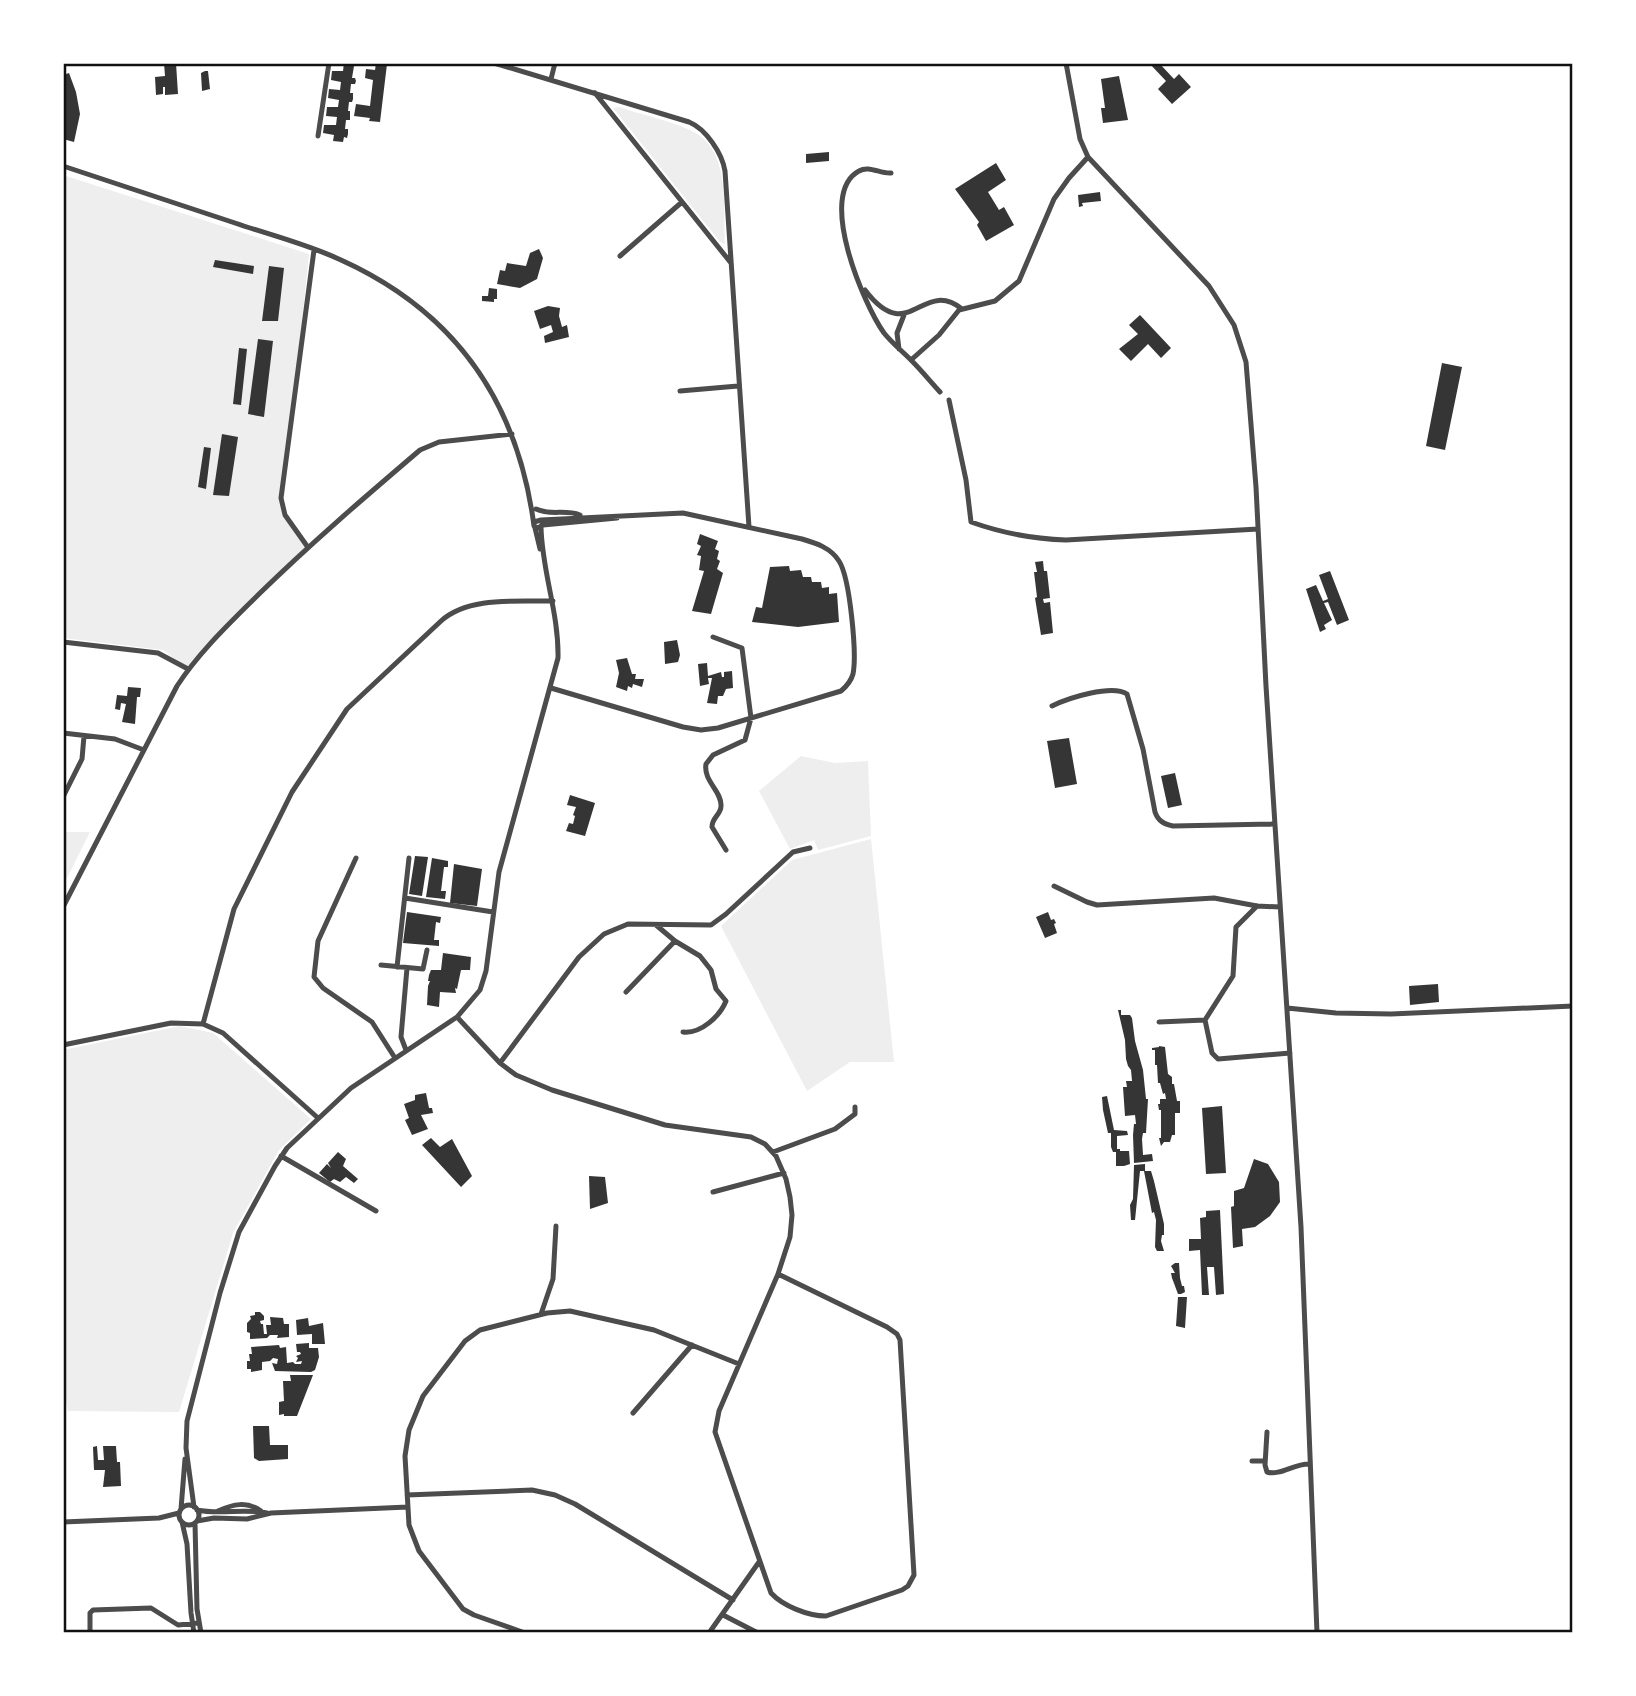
<svg xmlns="http://www.w3.org/2000/svg" width="1636" height="1696" viewBox="0 0 1636 1696" font-family="'Public Sans',sans-serif">
<style>
.green{fill:#eee}
.building{fill:#353535}
.lines{fill:none;stroke-linecap:round;stroke-linejoin:round}
.minor{stroke:#4c4c4c;stroke-width:5}
.neatline{fill:none;stroke:#111;stroke-width:2.5}
</style>
<rect width="100%" height="100%" fill="#fff"/>
<!-- green -->
<path class="green" d="M620,107C641,115 676,122 694,132C731,152 723,208 725,244L720,242L613,108Z
M63,175L309,254L283,509L307,546L188,669L163,650L63,638Z
M801,756L835,763L868,761L871,836L818,850L814,840L790,849L759,791Z
M64,832H90L63,886Z
M871,839L894,1062H850L807,1091L721,926L792,860Z
M180,1026L213,1033L311,1119L279,1150L233,1233L179,1412L68,1411L63,1388V1050Z"/>
<!-- building -->
<path class="building" d="M164,63H176L178,94L165,95V87H163V94L156,95L155,77L165,76Z
M344,63H358L357,66H354L352,78H355L356,81L355,84H351L350,93H353V99L352,102H349L348,111H350V120H346L345,129H348V134L347,138L344,137L343,142L333,141L334,135L323,133L324,125H336L337,117L326,116L327,107H338L339,100L328,98L329,89L340,90L341,82L331,80L332,71H343Z
M376,63L387,64L380,122L369,121L370,118L354,116L356,104L370,106L373,80L365,78L366,69L375,70Z
M1149,63H1159L1174,79L1179,74L1191,87L1172,104L1158,89L1166,81Z
M205,71H208L210,89L202,91L201,73Z
M69,73L76,92L80,114L74,142L63,139L65,117V109H63V75Z
M1119,76L1128,120L1103,123L1101,108H1105L1101,79Z
M829,152V161L806,163V154Z
M996,163L1006,180L988,192L999,210L1004,207L1014,225L986,241L977,225L979,222L955,189Z
M1100,192L1101,201L1082,203L1083,206L1079,207L1078,195Z
M539,249L543,258L537,279L520,288L497,284L500,270L505,271L507,263L526,266L530,253Z
M215,260L254,266L253,274L213,267Z
M269,266L284,268L278,321H262Z
M489,288L497,289V299H494V302L482,301V296H488Z
M548,306L560,308L559,316L562,327L567,325L569,337L545,343L544,336L553,332L551,325L540,329L534,311Z
M1140,315L1171,348L1161,358L1148,344L1131,361L1119,349L1138,334L1129,325Z
M258,339L273,341L264,417L248,414Z
M239,348L247,349L241,405L233,404Z
M1442,363L1462,367L1445,450L1426,446Z
M222,434L238,437L229,496L213,495Z
M204,447L211,448L206,489L198,487Z
M700,534L718,541L715,549L719,551L717,559L720,561L717,569L723,573L711,614L692,611L704,571L699,570L701,556L697,555L701,546L697,544Z
M1043,561L1044,571H1047L1050,598L1043,599L1044,603L1050,602L1053,633L1041,635L1035,598L1037,597L1034,572H1037L1035,562Z
M789,566L790,571L801,570L803,577H811L812,582H821L822,588L829,587V594L837,593L839,622L798,627L752,622L756,607L762,608L770,567Z
M1330,571L1349,620L1337,625L1328,602L1324,603L1332,620L1324,625L1326,629L1320,632L1306,589L1316,585L1323,601L1328,599L1319,575Z
M677,640L680,655L678,662L665,664L664,642Z
M627,658L632,674H636L635,679H644L642,687L633,684L632,688L628,686L627,691L616,687L619,673L616,660Z
M707,663L708,676L721,672L722,677H724V672L732,671L733,688L726,689L723,696H718L717,704L707,703L712,678H708L709,684L700,686L698,664Z
M128,687L141,688L140,697H137L135,724L122,722L126,704L121,703L120,710L115,709L117,695L127,696Z
M1069,738L1077,784L1055,788L1047,741Z
M1175,773L1182,805L1168,808L1161,776Z
M570,795L595,803L585,836L566,831L569,823L573,824L575,816L573,815L576,807L567,805Z
M415,856L428,857L422,896L409,894Z
M432,858L448,861V867H444L441,891H446L445,899L426,897Z
M454,864L482,869L477,906L450,903Z
M407,912L441,917L440,923L436,922L434,940H439V946L403,943Z
M1048,912L1051,920L1054,919L1056,923L1054,924L1057,933L1045,938L1036,917Z
M443,953L471,957L470,970H461L457,989L455,988L456,993L440,992L439,1007L427,1005L428,986L430,981H428L429,975L431,970H441Z
M1438,984L1439,1002L1410,1005L1409,986Z
M1118,1010H1121V1015H1130L1132,1018L1135,1041L1143,1070L1146,1099H1148L1146,1133H1143L1142,1139L1143,1155L1152,1154L1153,1161L1134,1163L1133,1135L1134,1124H1136L1135,1115L1125,1116L1123,1087H1127L1126,1081H1132L1131,1070L1128,1066L1126,1059L1125,1040Z
M1159,1046L1165,1047L1168,1074L1172,1077V1084H1174L1177,1101H1180V1113H1175V1135H1172L1170,1142H1164L1161,1146L1159,1138H1161V1110H1159L1158,1104H1160V1099H1166L1165,1093L1163,1094L1160,1083H1158L1157,1065H1155V1050H1152V1048L1159,1047Z
M426,1093L429,1108H432L433,1113L421,1115L428,1129L412,1135L405,1120L409,1118L404,1104L415,1100V1095Z
M1107,1096L1114,1130L1127,1131L1128,1135L1117,1136V1149H1120V1151H1129L1130,1164L1124,1166H1116V1152H1113L1111,1147V1133H1108L1103,1110L1102,1097Z
M1222,1106L1226,1173L1206,1174L1202,1108Z
M431,1138L440,1147L452,1139L472,1176L461,1187L422,1145Z
M338,1152L346,1159L343,1166L358,1179L354,1183L346,1177L340,1182L334,1179L330,1182L319,1173L327,1164L331,1168L328,1163Z
M1254,1159L1268,1164L1279,1182L1280,1202L1270,1216L1255,1227L1242,1229L1243,1246L1233,1248L1231,1207L1234,1206V1191L1244,1188Z
M1145,1164V1171H1140L1135,1220H1131L1130,1205L1133,1199L1134,1165Z
M1144,1171H1151L1154,1181L1164,1224V1235H1162L1161,1241L1164,1251H1157L1155,1247L1156,1220L1154,1212L1152,1213Z
M589,1176L605,1177L608,1203L590,1209Z
M1220,1210L1224,1294L1216,1295L1214,1267H1207L1209,1295H1202L1200,1250L1189,1251V1239H1201L1200,1218L1206,1217V1211Z
M1175,1263H1179L1180,1278L1182,1286H1184L1185,1292L1181,1294H1178L1172,1278L1171,1273H1175L1171,1266Z
M1178,1297H1187L1185,1328L1176,1326Z
M255,1312H260L264,1316V1320L260,1321L261,1324H263L264,1334H267L266,1325H271L270,1317L283,1318L284,1324H289V1337L277,1338L278,1335H270L267,1338L250,1339V1333L247,1332V1323L251,1319L250,1316L255,1315Z
M308,1318L309,1326L323,1323L325,1344H312V1334L297,1335L296,1320Z
M309,1343V1348H318L319,1357L315,1370L311,1372L275,1371L272,1363L277,1364L278,1359L273,1358L270,1361L262,1362V1370L251,1372V1369H247V1361H250L249,1354H252L251,1347L279,1345L280,1348L286,1347L287,1363L293,1362L295,1364H301L302,1361L296,1362L298,1358L296,1356L301,1354L300,1352H297L296,1344Z
M290,1375H313L297,1416H284V1414L279,1415V1402L284,1401L283,1381H291Z
M253,1426H269L270,1445H288V1459L259,1461L254,1458Z
M97,1446L98,1460H104L103,1446H116L117,1462H120L121,1486L103,1487L105,1470H94L93,1447Z"/>
<g class="lines">
<!-- minor -->
<path class="minor" d="M494,63L689,122C706,129 722,153 725,171L749,527
M1066,63L1080,139L1088,157L1209,286L1234,325L1246,362L1256,487L1266,686L1301,1227L1317,1633
M551,79L555,63
M595,93L731,263
M318,136L329,63
M63,166C120,185 178,204 235,223C270,235 307,244 341,260C456,312 518,403 534,526L538,528L543,525L541,520L534,522
M891,173C880,174 869,165 859,171C816,194 864,305 884,333C892,343 902,351 911,360C921,370 930,381 940,392
M620,256L682,202
M865,290C909,348 922,277 962,309
M899,349L897,333L904,315
M911,360L939,335L959,310L995,301L1019,281L1054,199L1069,178L1088,157
M680,391L738,386
M949,400L966,480L971,522C1002,533 1034,539 1066,540L1258,529
M536,509C550,516 565,509 580,515
M541,520L683,513L802,539C816,543 831,548 839,561C850,578 857,654 853,674C851,681 847,686 841,691L718,728L701,730L683,727L551,688
M543,525L617,518
M535,528L540,549
M307,546L285,515L281,498L314,250
M713,637L742,648L751,718L745,740L713,755L706,764C703,781 722,791 721,806C721,815 712,817 712,827L726,850
M63,642L158,653L188,669
M1052,706C1068,698 1112,684 1127,694L1143,749L1155,812C1158,821 1164,824 1173,826L1274,824
M63,733L115,739L144,750
M63,797L82,759L84,736
M356,858L318,941L314,977L323,988L372,1022L395,1058
M1054,886L1087,902L1097,905L1214,898L1257,906L1280,907
M405,898L493,912
M63,907L177,686C200,651 230,623 259,594C311,543 365,497 420,450L439,442L512,434
M656,925L675,941L700,956L711,970L716,989L726,1001C720,1016 701,1034 683,1032
M381,965L423,969L427,950
M397,967L409,858
M626,992L675,941
M1287,1008L1336,1013L1391,1014L1573,1006
M457,1017L500,1063L516,1075L552,1090L665,1125L751,1137L765,1144L776,1156L786,1179L790,1197L792,1215L790,1237L778,1274L719,1411L715,1432L771,1593C783,1606 808,1616 826,1616L902,1590L908,1586L914,1575L900,1340L897,1334L887,1327L778,1274
M1205,1020L1233,976L1236,927L1257,906
M1159,1022L1205,1020L1212,1053L1218,1059L1290,1053
M203,1024L234,909L292,792L347,709L441,621C469,596 517,602 553,601
M63,1045L171,1023L203,1024L223,1033L318,1118
M406,1050L401,1037L407,968
M500,1063L579,957L604,934L628,924L711,925L726,914L793,852L810,848
M773,1152L835,1129L855,1114V1107
M281,1156L376,1211
M713,1192L784,1173
M541,1314L553,1279L556,1226
M633,1413L692,1345
M1267,1432L1265,1465L1267,1472C1280,1476 1295,1463 1310,1464
M1252,1461H1265
M407,1495L532,1490L555,1495L575,1504L733,1600
M179 1515a10 10 0 1 1 20 0a10 10 0 1 1-20 0Z
M194,1507L186,1448L187,1421L220,1293L239,1232L275,1166L287,1148L351,1088L457,1017L480,990L486,971L499,872L558,658C559,613 542,572 541,527
M181,1509L185,1459
M197,1510C221,1515 244,1508 267,1513
M218,1511C233,1504 247,1501 261,1511
M197,1521L214,1518L247,1519L271,1513L408,1507
M63,1522L159,1518L179,1513
M182,1522L187,1544L191,1613L194,1633
M195,1523L197,1609L201,1633
M723,1615L758,1633
M90,1633V1613L93,1610L151,1608L178,1625L199,1623
M525,1633L474,1615L463,1609L419,1551L409,1525L405,1456L409,1430L423,1396L465,1341L480,1330L547,1313L570,1311L654,1330L739,1364
M709,1633L759,1562"/>
</g>
<!-- border -->
<rect width="1636" height="1696" fill="none" stroke="#ffffff" stroke-width="130"/>
<rect x="65" y="65" width="1506" height="1566" class="neatline"/>
</svg>
